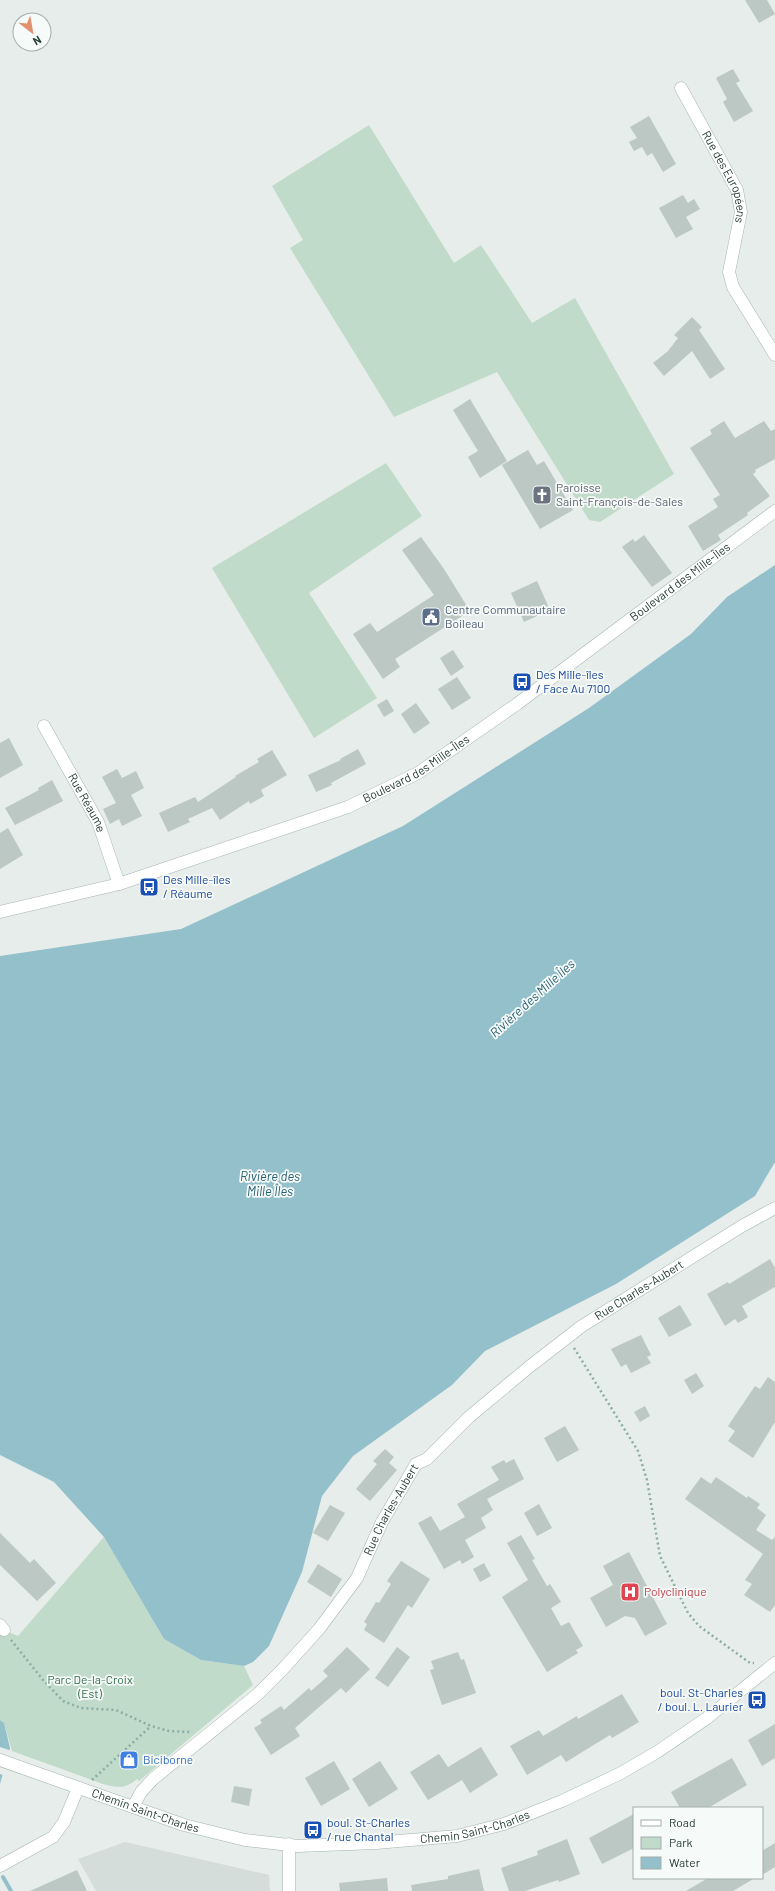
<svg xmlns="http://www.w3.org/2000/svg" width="775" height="1891" viewBox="0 0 775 1891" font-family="Barlow,sans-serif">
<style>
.built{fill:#d4ddd9}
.green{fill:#c1dbca}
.water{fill:#94c0cb}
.pier{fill:#e6edea}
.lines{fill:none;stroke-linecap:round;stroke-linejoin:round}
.stream{stroke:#94c0cb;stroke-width:4}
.building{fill:#bbc8c3}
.minor-casing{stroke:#a9b5b1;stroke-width:13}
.tertiary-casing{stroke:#a9b5b1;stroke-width:13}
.secondary-casing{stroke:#a2b4af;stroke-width:13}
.path{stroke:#8aada4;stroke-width:2.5;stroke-dasharray:2 3;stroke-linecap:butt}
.minor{stroke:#fff;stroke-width:12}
.tertiary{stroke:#fff;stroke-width:12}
.secondary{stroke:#fff;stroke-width:12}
.labels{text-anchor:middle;stroke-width:3.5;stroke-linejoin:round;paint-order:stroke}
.street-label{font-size:12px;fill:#273d38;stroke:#f6faf8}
.worship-label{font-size:12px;fill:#5b616d;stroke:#f6faf8;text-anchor:start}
.service-label{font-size:12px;fill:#4e5e75;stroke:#f6faf8;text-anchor:start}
.transit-label{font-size:12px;fill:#164399;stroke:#f6faf8;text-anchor:start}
.health-label{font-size:12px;fill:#be3a42;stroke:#f6faf8;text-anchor:start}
.park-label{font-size:12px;fill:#35704f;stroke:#f6faf8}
.shop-label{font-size:12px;fill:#366cbe;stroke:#f6faf8;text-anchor:start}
.water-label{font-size:13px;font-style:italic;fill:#276273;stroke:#f6faf8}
</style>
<rect width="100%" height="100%" fill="#e6edea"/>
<path class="built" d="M125 1842 269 1875 270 1891H96L78 1859Z"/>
<g class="green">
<path d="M369 125 454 263 481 245 532 323 575 298 674 474 600 522 589 520 497 372 394 417 290 248 303 240 272 186Z"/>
<path d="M386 463 422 516 309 593 377 698 314 738 212 568Z"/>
<path d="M104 1537 164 1639 201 1660 244 1666 253 1685 139 1781 137 1779C125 1789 118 1788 103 1784L12 1751 4 1723 0 1720V1635L4 1630 18 1636Z"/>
</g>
<g class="water">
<path d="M775 565V1162L755 1196 616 1284 485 1351 452 1385 353 1456 322 1496 302 1572 269 1646 253 1662 244 1666 201 1660 164 1639 104 1537 54 1482 0 1455V956L181 929 403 826 589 708 691 634 727 597Z"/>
<path d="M0 1720 4 1723 10 1748 0 1784Z"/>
</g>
<path class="pier" d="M0 1747 12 1751 5 1776 0 1774Z"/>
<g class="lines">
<path class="stream" d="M3 1877 11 1891"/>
</g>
<g class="building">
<path d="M745 0H767L775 14 759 23Z"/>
<path d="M733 69 740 81 736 83 753 111 734 122 723 102 727 99 716 78Z"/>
<path d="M649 116 676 164 663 172 652 153 647 156 642 147 634 151 629 142 637 138 630 127Z"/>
<path d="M683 195 688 203 694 199 700 209 686 217 693 229 676 238 659 208Z"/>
<path d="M692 317 702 327 699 330 725 369 710 379 692 351 664 376 653 363 668 351 678 338 674 335Z"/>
<path d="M470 399 507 461 480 478 468 457 478 451 453 410Z"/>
<path d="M724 421 735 438 764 421 771 431 775 429V459L755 470 756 472 753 474 770 496 747 513 748 515 718 535 721 540 703 551 688 526 718 507 713 499 720 495 690 448 712 434 710 430Z"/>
<path d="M528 450 537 465 544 461 573 510 540 529 502 465Z"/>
<path d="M644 535 672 573 652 587 622 547 633 539 635 542Z"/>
<path d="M421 537 444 569 470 611 395 659 400 667 383 679 353 634 370 623 377 632 434 595 402 550Z"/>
<path d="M537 581 550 610 524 622 511 593Z"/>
<path d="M453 650 464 667 451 676 440 658Z"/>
<path d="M457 677 471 698 452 710 438 689Z"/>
<path d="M387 699 394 711 384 717 377 705Z"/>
<path d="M416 703 430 723 414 734 401 714Z"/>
<path d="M9 738 23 765 0 778V743Z"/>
<path d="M358 749 366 764 331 783 332 785 316 792 308 775 341 760 340 759Z"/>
<path d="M272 750 287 775 261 790 264 796 250 804 249 801 220 820 212 808 188 819 190 822 168 832 159 813 195 797 198 802 236 777 235 776 259 762 257 759Z"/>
<path d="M117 769 122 778 136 771 144 788 131 795 142 816 122 826 119 819 110 824 103 809 116 803 102 777Z"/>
<path d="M52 780 63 801 15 825 5 808 39 790 38 788Z"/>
<path d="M8 828 23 855 0 869V833Z"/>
<path d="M770 1259 775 1268V1287L742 1306 748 1317 738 1323 735 1319 725 1326 707 1294 728 1282 729 1284Z"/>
<path d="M680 1305 692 1325 669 1337 658 1318Z"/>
<path d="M641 1335 651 1355 647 1357 651 1363 631 1373 626 1364 621 1367 611 1349Z"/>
<path d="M696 1373 704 1386 692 1394 684 1380Z"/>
<path d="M768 1377 775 1382V1422L753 1458 728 1441 735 1431 728 1426 755 1386 760 1389Z"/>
<path d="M645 1406 650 1416 640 1422 634 1412Z"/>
<path d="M565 1426 579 1450 557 1462 544 1438Z"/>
<path d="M385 1449 394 1457 389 1463 397 1470 370 1501 356 1489 377 1464 373 1461Z"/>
<path d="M514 1459 524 1479 487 1499 493 1510 481 1518 486 1528 465 1540 474 1557 462 1564 460 1560 444 1569 418 1523 431 1516 440 1531 465 1517 457 1504 499 1480 491 1467 504 1460 506 1463Z"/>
<path d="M701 1477 711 1484 716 1477 747 1498 748 1496 760 1504 757 1508 766 1515 756 1530 772 1540 775 1537V1605L770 1612 744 1595 752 1584 745 1580 763 1554 685 1499Z"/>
<path d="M539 1504 552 1528 537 1536 524 1513Z"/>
<path d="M330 1505 345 1513 328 1541 313 1533Z"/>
<path d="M0 1533 30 1563 34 1559 56 1583 37 1601 0 1565Z"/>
<path d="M521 1535 535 1559 532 1560 547 1586 550 1584 561 1602 551 1608 561 1626 569 1622 583 1646 576 1650 578 1653 547 1672 502 1597 528 1580 507 1543Z"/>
<path d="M629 1552 667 1624 645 1636 635 1618 625 1616 606 1627 590 1598 613 1585 603 1566Z"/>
<path d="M401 1561 430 1579 412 1608 408 1605 384 1643 364 1630 367 1624 364 1622 376 1602 379 1603 391 1584 387 1581Z"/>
<path d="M484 1563 491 1576 480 1582 473 1569Z"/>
<path d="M318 1564 342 1579 331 1597 307 1582Z"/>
<path d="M347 1647 370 1669 346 1693 341 1688 295 1728 300 1736 271 1755 254 1728 262 1723 260 1720 281 1706 284 1710 309 1688 311 1691 328 1676 323 1671Z"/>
<path d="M397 1647 410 1657 388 1687 375 1678Z"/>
<path d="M458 1652 461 1660 464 1659 476 1693 442 1705 430 1670 434 1669 431 1661Z"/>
<path d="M622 1694 639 1722 612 1738 610 1735 566 1762 561 1755 527 1775 510 1746 539 1730 543 1736 577 1716 578 1719Z"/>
<path d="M775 1724V1758L762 1766 748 1740Z"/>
<path d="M481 1747 498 1775 470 1793 462 1780 428 1800 410 1772 439 1754 448 1767Z"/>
<path d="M732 1758 747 1785 708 1808H680L671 1792Z"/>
<path d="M334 1761 350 1789 321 1806 305 1778Z"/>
<path d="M380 1761 398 1789 369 1807 352 1779Z"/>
<path d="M234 1786 252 1789 249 1806 231 1802Z"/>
<path d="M634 1814V1848L602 1864 589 1838Z"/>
<path d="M567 1839 580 1874 559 1882 558 1880 525 1891H509L501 1868 538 1855 537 1851Z"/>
<path d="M775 1843V1867L762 1875V1851Z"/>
<path d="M479 1869 484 1891H412L411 1885 448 1879V1876Z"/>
<path d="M77 1870 87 1891H30Z"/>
<path d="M387 1878 388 1891H340L339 1883Z"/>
<path d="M708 1878H755L733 1891H686Z"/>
</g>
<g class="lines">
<defs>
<g id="minor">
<path id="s1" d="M681 88 737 190 741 212 729 272 733 287 775 355"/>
<path id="s2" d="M44 726 98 822 119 884"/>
<path d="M0 1625 4 1630"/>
<path id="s3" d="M133 1807 141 1792 153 1779 258 1694 283 1669 319 1629 357 1578 382 1522 416 1464 427 1459 469 1417 529 1367 582 1326 742 1226 775 1208"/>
<path d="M289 1891V1844"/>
</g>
<g id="tertiary">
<path id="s4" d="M0 912 119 884 348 807 418 773 517 704 775 511"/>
<path d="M0 1866 53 1837 64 1822 78 1788"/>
</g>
<g id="secondary">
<path id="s5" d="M0 1760 184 1825 245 1840 298 1846 376 1843 457 1836 504 1824 562 1801 621 1773 657 1752 707 1718 775 1663"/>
</g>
</defs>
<use href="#minor" class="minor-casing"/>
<use href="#tertiary" class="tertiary-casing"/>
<use href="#secondary" class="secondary-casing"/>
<g class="path">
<path d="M574 1348 638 1451 647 1480 660 1556 688 1613 699 1626 750 1663H754"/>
<path d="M11 1640 43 1680 63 1701 81 1708 116 1710 151 1726 169 1731 190 1732"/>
<path d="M92 1780 151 1726"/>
</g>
<use href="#minor" class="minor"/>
<use href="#tertiary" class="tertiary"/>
<use href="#secondary" class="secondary"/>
</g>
<defs>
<symbol id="church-square" viewBox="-11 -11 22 22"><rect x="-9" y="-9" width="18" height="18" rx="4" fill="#6b7280" stroke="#f6faf8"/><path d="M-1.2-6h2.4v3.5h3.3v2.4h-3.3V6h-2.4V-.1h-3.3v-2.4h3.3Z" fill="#fff"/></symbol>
<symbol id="civic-square" viewBox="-11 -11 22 22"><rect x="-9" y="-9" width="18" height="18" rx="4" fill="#5c6f8a" stroke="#f6faf8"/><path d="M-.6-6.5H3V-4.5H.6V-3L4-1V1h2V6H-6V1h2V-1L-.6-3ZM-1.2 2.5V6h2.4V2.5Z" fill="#fff"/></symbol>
<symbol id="bus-square" viewBox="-11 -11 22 22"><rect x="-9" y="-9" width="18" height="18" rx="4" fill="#1a4fb4" stroke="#f6faf8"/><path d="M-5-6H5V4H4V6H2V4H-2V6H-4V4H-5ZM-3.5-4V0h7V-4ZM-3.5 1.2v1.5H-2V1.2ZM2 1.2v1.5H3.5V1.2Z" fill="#fff"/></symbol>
<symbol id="hospital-square" viewBox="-11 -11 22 22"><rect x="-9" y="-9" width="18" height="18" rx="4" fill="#e0444e" stroke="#f6faf8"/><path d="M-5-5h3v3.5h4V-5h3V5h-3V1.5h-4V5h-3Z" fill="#fff"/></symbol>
<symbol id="shop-square" viewBox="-11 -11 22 22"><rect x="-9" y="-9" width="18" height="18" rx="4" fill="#3f7fe0" stroke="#f6faf8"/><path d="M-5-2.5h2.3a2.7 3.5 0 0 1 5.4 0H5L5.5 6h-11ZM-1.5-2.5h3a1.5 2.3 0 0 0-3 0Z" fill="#fff"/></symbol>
</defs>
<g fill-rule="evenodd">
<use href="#church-square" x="531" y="484" width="22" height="22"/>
<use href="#civic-square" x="420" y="606" width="22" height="22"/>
<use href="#bus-square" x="511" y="671" width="22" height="22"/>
<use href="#bus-square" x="138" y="876" width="22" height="22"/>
<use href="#hospital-square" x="619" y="1581" width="22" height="22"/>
<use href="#bus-square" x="746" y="1689" width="22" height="22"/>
<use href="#shop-square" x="118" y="1749" width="22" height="22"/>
<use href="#bus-square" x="302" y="1819" width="22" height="22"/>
</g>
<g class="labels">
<g class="street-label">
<text dy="4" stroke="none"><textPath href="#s1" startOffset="100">Rue des Européens</textPath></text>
<text dy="4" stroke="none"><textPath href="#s4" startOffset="766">Boulevard des Mille-Îles</textPath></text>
<text dy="4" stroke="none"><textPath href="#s4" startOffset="442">Boulevard des Mille-Îles</textPath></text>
<text dy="4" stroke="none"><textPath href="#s2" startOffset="88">Rue Réaume</textPath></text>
<text dy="4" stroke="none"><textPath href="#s3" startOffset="735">Rue Charles-Aubert</textPath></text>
<text dy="4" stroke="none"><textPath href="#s3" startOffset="399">Rue Charles-Aubert</textPath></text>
<text dy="4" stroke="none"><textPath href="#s5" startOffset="154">Chemin Saint-Charles</textPath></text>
<text dy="4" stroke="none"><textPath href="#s5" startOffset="490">Chemin Saint-Charles</textPath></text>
</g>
<g class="worship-label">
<text x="556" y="492">Paroisse<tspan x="556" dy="14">Saint-François-de-Sales</tspan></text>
</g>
<g class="service-label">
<text x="445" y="614">Centre Communautaire<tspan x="445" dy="14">Boileau</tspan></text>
</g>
<g class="transit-label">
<text x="536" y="679">Des Mille-îles<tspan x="536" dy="14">/ Face Au 7100</tspan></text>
<text x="163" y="884">Des Mille-îles<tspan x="163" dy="14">/ Réaume</tspan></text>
<text x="743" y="1697" text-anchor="end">boul. St-Charles<tspan x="743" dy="14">/ boul. L. Laurier</tspan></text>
<text x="327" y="1827">boul. St-Charles<tspan x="327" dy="14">/ rue Chantal</tspan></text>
</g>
<g class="health-label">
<text x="644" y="1596">Polyclinique</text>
</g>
<g class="park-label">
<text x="90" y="1684">Parc De-la-Croix<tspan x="90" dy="14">(Est)</tspan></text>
</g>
<g class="shop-label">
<text x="143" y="1764">Biciborne</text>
</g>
<g class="water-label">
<text transform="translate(532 998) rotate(-42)" y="5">Rivière des Mille Îles</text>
<text x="270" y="1181">Rivière des<tspan x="270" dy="15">Mille Îles</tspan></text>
</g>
</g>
<rect x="633" y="1807" width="130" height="72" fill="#f6faf8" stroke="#a3aeab"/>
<rect x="641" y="1820" width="20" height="6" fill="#ffffff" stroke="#a3aeab"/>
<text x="669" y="1827" font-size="12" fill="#273d38">Road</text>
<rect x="641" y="1837" width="20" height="12" fill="#c1dbca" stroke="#a3aeab"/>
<text x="669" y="1847" font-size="12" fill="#273d38">Park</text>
<rect x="641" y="1857" width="20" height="12" fill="#94c0cb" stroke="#a3aeab"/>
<text x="669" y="1867" font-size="12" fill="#273d38">Water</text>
<g transform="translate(32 32) rotate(149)"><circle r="19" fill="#f6faf8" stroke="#a3aeab"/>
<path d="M0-3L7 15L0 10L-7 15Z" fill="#e3906e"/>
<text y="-6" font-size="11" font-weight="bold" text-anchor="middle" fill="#273d38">N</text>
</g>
</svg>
